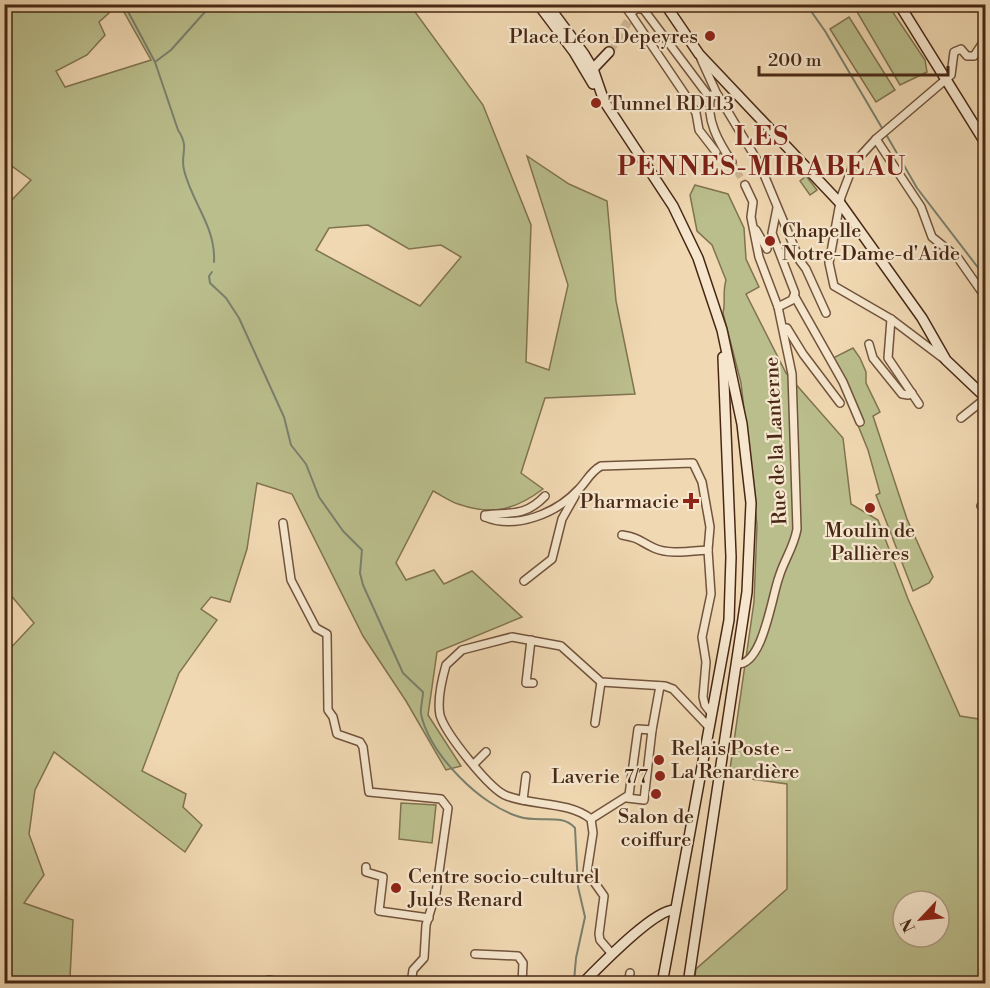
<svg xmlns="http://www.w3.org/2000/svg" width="990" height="988" viewBox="0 0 990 988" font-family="'Libre Bodoni',serif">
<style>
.green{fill:#babe8c;stroke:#817350;stroke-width:1.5;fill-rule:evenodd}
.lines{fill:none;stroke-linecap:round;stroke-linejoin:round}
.stream{stroke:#7a806e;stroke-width:2}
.street-tunnel{stroke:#ceb593;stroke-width:7;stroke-dasharray:7 3.5;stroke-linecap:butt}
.secondary-tunnel{stroke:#ceb593;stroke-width:9;stroke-dasharray:9 4.5;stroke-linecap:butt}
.street-casing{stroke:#72543c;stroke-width:10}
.secondary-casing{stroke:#482815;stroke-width:12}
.street{stroke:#f5e6cd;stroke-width:7}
.secondary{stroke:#f5e6cd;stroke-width:9}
.poi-dot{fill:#8f2418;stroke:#f5e6cd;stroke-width:2}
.labels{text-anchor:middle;stroke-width:4.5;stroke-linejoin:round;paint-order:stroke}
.poi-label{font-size:20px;fill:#482815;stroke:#f5e6cd;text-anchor:start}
.street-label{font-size:20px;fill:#482815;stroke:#f5e6cd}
.district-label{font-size:26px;font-weight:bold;letter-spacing:1.5px;fill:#7a1f14;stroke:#f5e6cd}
</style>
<rect width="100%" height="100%" fill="#f0d8b2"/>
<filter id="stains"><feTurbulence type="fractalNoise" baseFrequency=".00333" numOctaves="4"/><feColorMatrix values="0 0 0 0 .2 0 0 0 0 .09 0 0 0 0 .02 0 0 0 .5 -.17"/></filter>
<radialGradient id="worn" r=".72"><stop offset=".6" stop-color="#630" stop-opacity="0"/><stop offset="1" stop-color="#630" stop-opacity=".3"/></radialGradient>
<g class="green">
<path d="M4 5H110L106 7 109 13 99 22 105 35 87 55 56 71 65 87 151 60 120 5H410L483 105 531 225 526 362 549 370 568 285 527 156 569 184 607 201 616 301 635 394 545 398 521 473 543 489C515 510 492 516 458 504 449 501 441 495 433 491L396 563 406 580 434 570 444 584 472 571 522 617 437 652 428 715 461 766 446 770 406 701 363 636 292 494 257 483 247 549 230 602 211 597 201 609 217 620 179 673 142 771 186 794 183 807 202 825 185 852 54 752 35 790 29 834 44 875 24 903 73 920 70 977 53 983H5V654L34 623 4 587 5 572 10 565 4 559 5 207 31 180 5 161ZM368 225 409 249 441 245 461 257 420 306 316 250 329 228Z"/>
<path d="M853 5H888L925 60 927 72 900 85Z"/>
<path d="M849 17 895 90 876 102 830 29Z"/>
<path d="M806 176 817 190 810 195 800 181Z"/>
<path d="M695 185 728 194 744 228 746 259 759 287 746 294 786 373 843 438 851 504 878 520 908 599 960 716 985 720V983H694L696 969 787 889V784L729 776 754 602 757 525 741 383 723 313C726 302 722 294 726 280L712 245 697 231 690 195ZM903 901H939V937H903Z"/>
<path d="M853 348 860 358 866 372V383L880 412 873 416 907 519 933 577 929 583 913 591 876 495 880 493 868 450 831 359Z"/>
<path d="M401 803 436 805 432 843 399 839Z"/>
</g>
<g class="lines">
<g class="stream">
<path d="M124 4 155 62 178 130C190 148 180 153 184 170 192 203 216 227 214 262"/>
<path d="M806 4 825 31 882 128"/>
<path d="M155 62 171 50 212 4"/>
<path d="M887 136 917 188 986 278"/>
<path d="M212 272 209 276 210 283 226 298 239 318 284 417 291 445 306 464 319 497 343 531 362 550 360 573 363 585 403 673 423 692C423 699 420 708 421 714 430 755 481 806 520 817 539 823 562 813 575 828L578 887 585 917 576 958 574 981"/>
</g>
<path class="street-tunnel" d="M732 162 745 185"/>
<path class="secondary-tunnel" d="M609 52 639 4"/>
<defs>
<g id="street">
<path d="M623 4 630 13 638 8 644 10 710 98"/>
<path d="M630 13 686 96 696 113 699 130 716 152"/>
<path d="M701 59 716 92 760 165 800 261 806 269 826 313"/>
<path d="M711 95C705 119 719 143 732 162"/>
<path d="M876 139 921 207 932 237 958 258 986 298"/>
<path d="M777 208 772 233 795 293 792 300 778 307"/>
<path d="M756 230 767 249"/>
<path d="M795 297 843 382 860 422"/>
<path d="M891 319 888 358 919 404"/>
<path d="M784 328H787L803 354 840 403"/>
<path d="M869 344 873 358 902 394 908 395 912 393"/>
<path d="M944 359 891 319 834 286 829 263 841 197 854 163 876 139 951 75 954 52 961 49 967 56H974L986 38"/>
<path d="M961 418 986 398"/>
<path d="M981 506 986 504"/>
<path d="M485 517C516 530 557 513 579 489 587 481 590 472 601 466L693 463 702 482 710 527 708 550 711 594 702 637 706 662 703 697 705 705 712 714"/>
<path d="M485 517V515C511 512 525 517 545 496"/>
<path d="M283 523 291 580 316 628 327 634 328 710 333 717 337 734 360 742 363 747 369 792 441 799 448 808 436 893 426 925 424 958 413 970 411 984"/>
<path d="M622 535C640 538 639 541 654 548 669 555 691 551 708 550"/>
<path d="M524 581 552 559 562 519 575 496"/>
<path d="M531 640 526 683H533"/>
<path d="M737 664C763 666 772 595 779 577 784 560 794 547 797 529L792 374 778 307 759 257 751 217 753 202 745 185"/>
<path d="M595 723 601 682"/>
<path d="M474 764 486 752"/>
<path d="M627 798 644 800 652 730"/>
<path d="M523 800 526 776"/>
<path d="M591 819 629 795 638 729 652 730 660 686"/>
<path d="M366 867V872L383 877 379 911 429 918"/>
<path d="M475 954 518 956 523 963 522 984"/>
<path d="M612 954 600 940 599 934 604 896 587 872 593 833 591 819C568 801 533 806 507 796 490 790 445 733 440 715 437 700 442 679 446 665L462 650 512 637 561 646 601 682 665 686 673 689 709 727"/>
<path d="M257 984 269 980 289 984"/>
<path d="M628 984 630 973"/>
</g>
<g id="secondary">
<path d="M538 4 574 52 593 84"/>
<path d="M547 4 584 54 593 69 604 101 673 206 698 258 722 330 742 424 751 503 747 592 688 984"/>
<path d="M665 4 699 54 840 203 922 318 946 360 986 398"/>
<path d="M899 4 986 144"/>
<path d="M590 72 609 52"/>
<path d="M582 984C598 968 655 908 675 910"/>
<path d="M662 984 729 620 731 557 723 357"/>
</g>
</defs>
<use href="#street" class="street-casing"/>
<use href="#secondary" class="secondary-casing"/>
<use href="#street" class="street"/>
<use href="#secondary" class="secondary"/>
</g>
<g class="poi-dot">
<circle cx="710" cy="36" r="6"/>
<circle cx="596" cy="103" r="6"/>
<circle cx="770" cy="241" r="6"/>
<path d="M688 492h6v6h6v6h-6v6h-6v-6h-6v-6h6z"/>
<circle cx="870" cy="508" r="6"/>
<circle cx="659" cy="760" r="6"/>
<circle cx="660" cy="776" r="6"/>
<circle cx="656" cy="794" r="6"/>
<circle cx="396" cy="888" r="6"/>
</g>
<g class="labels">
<g class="poi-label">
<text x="698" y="43" text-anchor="end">Place Léon Depeyres</text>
<text x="608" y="110">Tunnel RD113</text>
<text x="782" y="237">Chapelle<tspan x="782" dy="23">Notre-Dame-d'Aide</tspan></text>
<text x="679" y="508" text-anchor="end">Pharmacie</text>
<text x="870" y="537" text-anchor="middle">Moulin de<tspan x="870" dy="23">Pallières</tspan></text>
<text x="671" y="755">Relais Poste -<tspan x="671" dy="23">La Renardière</tspan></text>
<text x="648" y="783" text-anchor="end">Laverie 7/7</text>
<text x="656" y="823" text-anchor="middle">Salon de<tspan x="656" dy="23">coiffure</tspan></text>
<text x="408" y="883">Centre socio-culturel<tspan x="408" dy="23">Jules Renard</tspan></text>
</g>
<g class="street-label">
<text transform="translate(775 441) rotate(-93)" y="7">Rue de la Lanterne</text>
</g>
<g class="district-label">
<text x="762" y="145">LES<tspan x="762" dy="30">PENNES-MIRABEAU</tspan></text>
</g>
</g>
<rect width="990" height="988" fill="none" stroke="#f0d8b2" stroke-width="24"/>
<rect x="6" y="6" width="978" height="976" fill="none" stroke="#482815" stroke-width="3"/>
<rect x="12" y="12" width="966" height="964" fill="none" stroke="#482815" stroke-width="1.5"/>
<g transform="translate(921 919) rotate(244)"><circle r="28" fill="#f5e6cd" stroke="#b09a83" stroke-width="1.5"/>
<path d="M0-4.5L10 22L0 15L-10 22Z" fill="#8f2418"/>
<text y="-9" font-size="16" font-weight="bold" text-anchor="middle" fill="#482815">N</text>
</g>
<path d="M759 66v9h189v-9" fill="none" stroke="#482815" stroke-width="3"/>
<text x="768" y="66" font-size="18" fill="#482815" stroke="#f5e6cd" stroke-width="4.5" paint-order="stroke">200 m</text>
<rect width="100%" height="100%" filter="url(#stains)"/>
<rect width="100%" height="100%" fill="url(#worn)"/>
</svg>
